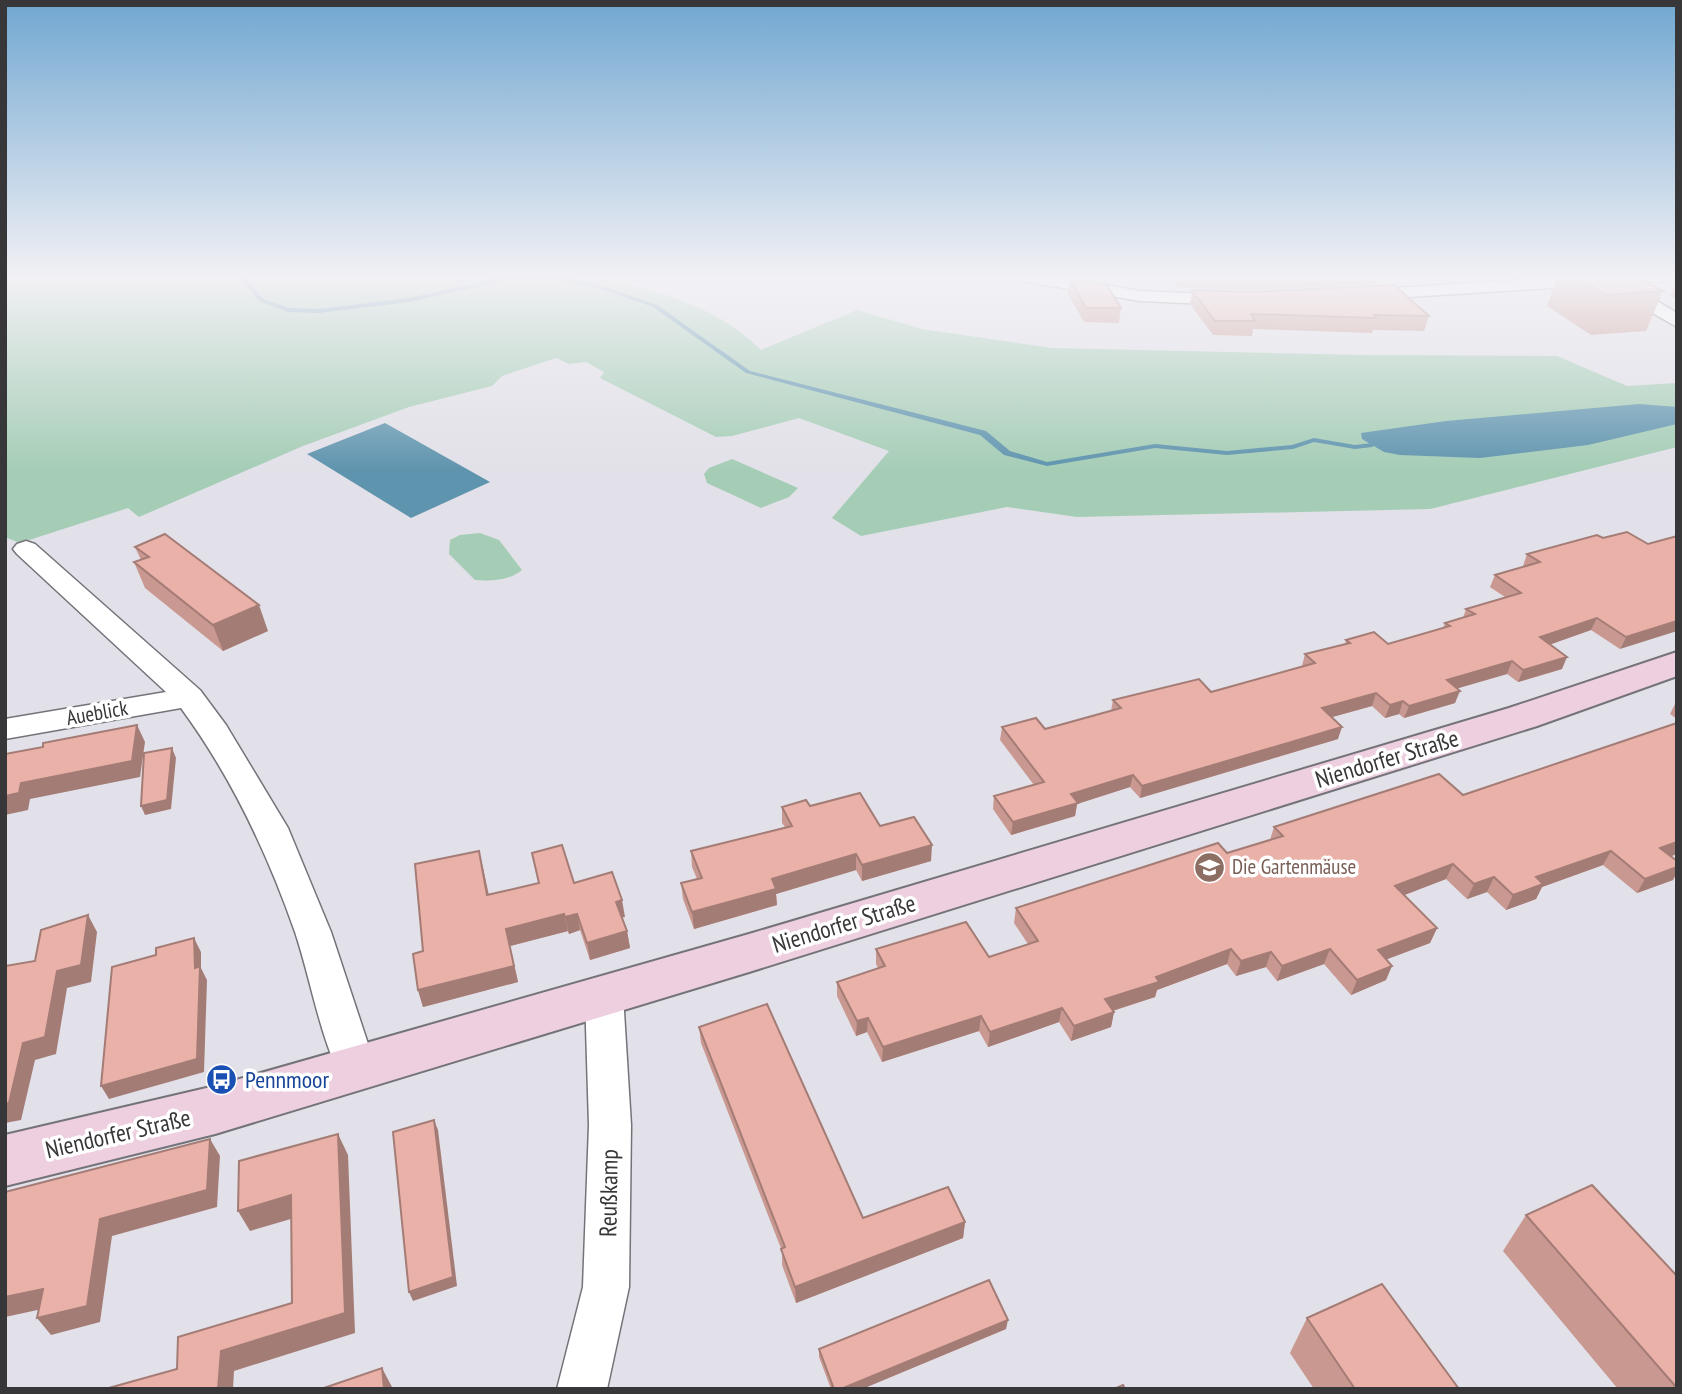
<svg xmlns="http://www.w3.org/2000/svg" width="1682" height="1394" viewBox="0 0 1682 1394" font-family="'PT Sans Narrow',sans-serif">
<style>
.green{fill:#a5cdb6}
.water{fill:#5f94ae}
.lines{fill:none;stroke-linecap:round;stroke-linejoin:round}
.stream{fill:#5f94ae;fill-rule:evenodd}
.minor-casing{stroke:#74737a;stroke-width:3}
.secondary-casing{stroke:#74737a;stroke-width:4}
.minor{fill:#fff;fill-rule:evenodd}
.secondary{fill:#edcfe0;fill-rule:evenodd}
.wall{fill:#c99890}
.shaded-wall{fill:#a47c76}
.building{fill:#eab1a8;stroke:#a47c76;stroke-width:2}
.labels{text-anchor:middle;stroke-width:7;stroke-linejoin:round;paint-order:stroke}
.street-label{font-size:21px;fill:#37373a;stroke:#fff}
.education-label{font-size:21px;fill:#785e54;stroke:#fff;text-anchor:start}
.near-street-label{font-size:24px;fill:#37373a;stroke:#fff}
.near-transit-label{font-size:24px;fill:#164399;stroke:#fff;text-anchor:start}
</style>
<rect width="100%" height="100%" fill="#e2e0e8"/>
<g class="green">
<path d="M5 275H665L629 285C677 296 725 314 761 350L857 310 922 329 1052 348 1362 355 1557 356 1627 386 1677 383V447L1430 509 1077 517 1007 507 861 536 832 518 889 451 799 418 732 436 716 437 600 378 604 372 586 362 569 364 556 358 502 376 492 386 409 407 303 446 139 517 128 508 20 543 5 537Z"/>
<path d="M732 459 798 488 789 497 761 508 707 483 704 474 709 468Z"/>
<path d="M480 533 499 540 522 570C508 581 492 581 475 580L449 554 450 540 460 535Z"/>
</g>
<g class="water">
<path d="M1639 404 1677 407V424L1588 445 1480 458 1400 455 1384 452 1362 439 1361 433 1446 421Z"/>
<path d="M385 423 490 482 411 518 307 454Z"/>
</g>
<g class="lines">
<path class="stream" d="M243 275H249V282L263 299 289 308 319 309 409 298 508 276 554 275 605 287 657 305 750 371 986 431 1010 451 1047 462 1155 444 1227 451 1292 445 1314 438 1355 445 1372 443 1376 445 1372 447 1355 449 1314 442 1293 449 1227 455 1155 448 1047 466 1004 455 980 435 746 373 653 307 601 289 554 279 508 280 409 302 319 313 288 312 259 301 243 282Z"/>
<defs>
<g id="minor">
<path d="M1007 275H1045L1140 291 1231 295 1240 300 1231 305 1140 301 1016 280Z"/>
<path d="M1599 275H1677V280L1627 283 1677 313V327L1614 291 1611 287 1613 284 1361 300 1352 295 1361 290Z"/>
<path d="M26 541 35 544 200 690 226 725 288 828 331 932 376 1068 370 1080 356 1085 342 1080C319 1034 311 980 295 932 267 852 231 776 181 708L5 739V719L166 692 17 554 13 549 17 544Z"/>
<path d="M604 979 618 984 623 995 631 1125 629 1287 607 1389H557L583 1287 589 1125 585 995 590 984Z"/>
</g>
<path id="secondary" d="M1677 652V676L1537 726 749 972 215 1134 5 1186V1135L215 1086 749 934 1509 708Z"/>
</defs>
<use href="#minor" class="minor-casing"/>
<use href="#secondary" class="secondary-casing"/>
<use href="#minor" class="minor"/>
<use href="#secondary" class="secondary"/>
</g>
<g class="wall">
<path d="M1058 275H1094L1093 280Z"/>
<path d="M1168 275H1376L1374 284 1248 290 1177 287Z"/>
<path d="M1529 275H1546L1545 276 1531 277Z"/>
<path d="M1558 275H1634L1663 291 1646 331 1591 335 1547 306Z"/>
<path d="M1070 279 1121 308 1119 323 1084 322 1068 294Z"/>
<path d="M1676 282H1677V299L1670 296Z"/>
<path d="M1192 290 1429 316 1424 331 1373 330 1372 333 1253 329 1252 336 1213 335 1190 304Z"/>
<path d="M1677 536 1620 649 1591 630 1550 644 1562 669 1518 682 1507 674 1457 688 1455 703 1404 718 1399 714 1385 718 1372 706 1332 717 1338 739 1140 798 1130 787 1077 804 1075 816 1011 835 993 809 994 796 1034 785 1000 740 1002 727 1045 729 1111 711 1113 700 1211 692 1302 666 1305 654 1345 644 1346 640 1388 644 1443 628 1445 623 1463 618 1466 609 1505 597 1490 587 1495 575 1524 567 1523 566 1527 554 1603 538 1648 544Z"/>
<path d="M135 547 268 631 223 651 145 588 134 562 141 560Z"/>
<path d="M1677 700V719L1670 714Z"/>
<path d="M1677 723V854L1671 856 1673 880 1637 893 1603 865 1542 887 1536 899 1506 910 1487 892 1467 899 1446 879 1404 895 1437 928 1430 943 1386 959V980L1351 995 1324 964 1277 981 1266 967 1236 976 1227 964 1157 990 1155 997 1113 1011 1114 1012 1111 1027 1071 1041 1059 1022 988 1047 979 1031 882 1062 867 1032 856 1036 837 996V982L878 968 876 964V949L989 957 1028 944 1014 923 1016 908 1227 853 1270 840 1274 827 1463 795Z"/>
<path d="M810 806 880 826 931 861 862 881 856 870 776 894 777 905 694 929 683 899 681 883 697 879 692 867 691 851 785 827 782 823V807Z"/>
<path d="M483 868 489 895 574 883 625 917H622L627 931 630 948 590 960 580 930 569 934 568 931 510 946 518 982 423 1007 418 990Z"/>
<path d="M699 1027 863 1218 965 1222 963 1238 796 1303 782 1265V1251L701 1043Z"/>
<path d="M1526 1215 1677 1276V1389H1618L1503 1251Z"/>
<path d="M1307 1318 1459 1389H1314L1290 1353Z"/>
<path d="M1006 1329 862 1389H831L819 1357V1349Z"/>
</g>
<g class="shaded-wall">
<path d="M259 605 268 631 223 651 213 625Z"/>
<path d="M1597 618 1591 630 1535 650 1540 637Z"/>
<path d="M1677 621V631L1620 649 1626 637Z"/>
<path d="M1567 657 1562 669 1518 682 1523 670Z"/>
<path d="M1512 661 1507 674 1442 693 1447 680Z"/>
<path d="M1460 691 1455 703 1404 718 1409 706Z"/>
<path d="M1376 693 1372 706 1318 721 1322 708Z"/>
<path d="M1403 701 1399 714 1385 718 1390 705Z"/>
<path d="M137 725 145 742 140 777 30 799 28 810 5 815V796L21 783Z"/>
<path d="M1342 727 1338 739 1140 798 1142 786Z"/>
<path d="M172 748 176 758 171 809 145 815 141 806Z"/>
<path d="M1133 775 1130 787 1077 804 1075 816 1011 835 1013 822 1071 794Z"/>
<path d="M1677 842V854L1652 863 1660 848Z"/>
<path d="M932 845 931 861 862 881V865Z"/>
<path d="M479 851 483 868 492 912 487 895Z"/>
<path d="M1611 851 1603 865 1542 887 1536 899 1506 910 1513 895 1536 877Z"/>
<path d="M856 854V870L776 894 777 905 694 929 692 912 772 879Z"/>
<path d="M1453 864 1446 879 1389 901 1395 886Z"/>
<path d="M1677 867V873L1673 880 1637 893 1645 879Z"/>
<path d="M1494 877 1487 892 1467 899 1474 884Z"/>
<path d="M622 900 625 917 619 918 616 902Z"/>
<path d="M564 914 568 931 510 946 518 982 423 1007 418 990 506 929Z"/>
<path d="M577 914 580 930 569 934 565 917Z"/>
<path d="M88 915 97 932 91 982 67 988 56 1054 35 1060 21 1120 5 1123V1104L23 1043 57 971Z"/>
<path d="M1437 928 1430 943 1372 965 1378 950Z"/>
<path d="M627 931 630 948 590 960 587 943Z"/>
<path d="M194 938 201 952V968L207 980 204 1072 109 1099 101 1086 195 968Z"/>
<path d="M1231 949 1227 964 1157 990 1155 997 1102 1014 1105 999 1156 977Z"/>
<path d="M1330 949 1324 964 1277 981 1282 966Z"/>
<path d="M1271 952 1266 967 1236 976 1241 961Z"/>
<path d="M1392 966 1386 980 1351 995 1357 980Z"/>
<path d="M1062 1008 1059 1022 988 1047 990 1032Z"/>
<path d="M1114 1012 1111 1027 1071 1041 1074 1026Z"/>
<path d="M981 1016 979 1031 882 1062 883 1047Z"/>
<path d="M868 1018 867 1032 856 1036 857 1021Z"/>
<path d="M434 1120 438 1130 457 1286 413 1301 409 1292Z"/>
<path d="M338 1134 348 1155 355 1333 234 1371 233 1389H218L221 1351 345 1313Z"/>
<path d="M210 1139 220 1156 217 1207 112 1236 100 1322 51 1335 37 1318 100 1219Z"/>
<path d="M291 1195 301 1216 250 1231 238 1211Z"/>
<path d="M965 1222 963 1238 796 1303 795 1287Z"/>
<path d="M43 1289 56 1306 5 1317V1297Z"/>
<path d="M1008 1320 1006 1329 862 1389H841Z"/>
<path d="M382 1368 392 1387V1389H384Z"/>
</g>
<g class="building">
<path d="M1573 275H1634L1663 291 1606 295Z"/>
<path d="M1070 279 1106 284 1121 308H1086Z"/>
<path d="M1394 285 1429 316 1374 315 1376 318 1251 314 1255 321H1215L1192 290 1251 292Z"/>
<path d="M1627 532 1648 544 1677 536V621L1626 637 1597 618 1540 637 1567 657 1523 670 1512 661 1447 680 1460 691 1409 706 1403 701 1390 705 1376 693 1322 708 1342 727 1142 786 1133 775 1071 794 1078 803 1013 822 994 796 1044 782 1002 727 1036 718 1045 729 1121 708 1113 700 1199 679 1211 692 1315 663 1305 654 1350 643 1346 640 1374 632 1388 644 1450 626 1445 623 1475 614 1466 609 1521 593 1495 575 1540 562 1527 554 1597 535 1603 538Z"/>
<path d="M165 534 259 605 213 625 134 562 149 557 135 547Z"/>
<path d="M1677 723V842L1660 848 1677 861V867L1645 879 1611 851 1536 877 1543 884 1513 895 1494 877 1474 884 1453 864 1395 886 1437 928 1378 950 1392 966 1357 980 1330 949 1282 966 1271 952 1241 961 1231 949 1156 977 1159 982 1105 999 1114 1012 1074 1026 1062 1008 990 1032 981 1016 883 1047 868 1018 857 1021 837 982 885 966 876 949 966 922 989 957 1038 941 1016 908 1218 843 1227 853 1283 836 1274 827 1439 774 1463 795Z"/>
<path d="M137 725 132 761 21 783 19 793 5 796V754L43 747V743Z"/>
<path d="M172 748 167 800 141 806 144 753Z"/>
<path d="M860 793 880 826 914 817 932 845 862 865 856 854 772 879 776 889 692 912 681 883 702 878 691 851 792 826 782 807 806 800 810 806Z"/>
<path d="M562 845 574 883 612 872 622 900 616 902 627 931 587 943 577 914 565 917 564 914 506 929 514 966 418 990 413 954 423 951 415 864 479 851 487 895 539 883 532 853Z"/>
<path d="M88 915 81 965 57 971 45 1037 23 1043 9 1103 5 1104V966L35 961 41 930Z"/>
<path d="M194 938 195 968 200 966 197 1059 101 1086 112 967 156 955V948Z"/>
<path d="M767 1004 863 1218 948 1187 965 1222 795 1287 781 1249 785 1247 699 1027Z"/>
<path d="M434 1120 453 1277 409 1292 393 1132Z"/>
<path d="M338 1134 345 1313 221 1351 218 1389H105L177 1369 178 1337 292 1303 291 1195 238 1211 239 1161Z"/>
<path d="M210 1139 207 1190 100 1219 87 1306 37 1318 43 1289 5 1297V1192Z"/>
<path d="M1592 1185 1677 1276V1388L1526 1215Z"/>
<path d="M989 1280 1008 1320 841 1389H834L819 1349Z"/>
<path d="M1382 1284 1459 1389H1355L1307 1318Z"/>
<path d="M382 1368 384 1389H321Z"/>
<path d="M1123 1385 1125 1389H1114Z"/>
</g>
<linearGradient id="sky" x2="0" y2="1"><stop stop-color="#71a7d1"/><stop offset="0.59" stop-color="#f2f1f5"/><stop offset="1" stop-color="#f2f1f5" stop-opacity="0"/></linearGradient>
<rect width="1682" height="470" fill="url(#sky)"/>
<defs>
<symbol id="school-disc" viewBox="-11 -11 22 22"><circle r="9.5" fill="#8d6e63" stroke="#fff"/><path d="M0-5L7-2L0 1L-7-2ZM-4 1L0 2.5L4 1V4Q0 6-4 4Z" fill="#fff"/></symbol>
<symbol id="bus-disc" viewBox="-11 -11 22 22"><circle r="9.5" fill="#1a4fb4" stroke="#fff"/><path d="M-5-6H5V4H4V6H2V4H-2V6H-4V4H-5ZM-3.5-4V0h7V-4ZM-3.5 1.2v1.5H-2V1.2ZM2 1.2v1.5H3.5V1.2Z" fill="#fff"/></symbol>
</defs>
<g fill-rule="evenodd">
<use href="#school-disc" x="1192" y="850" width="35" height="35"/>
<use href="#bus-disc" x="204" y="1062" width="35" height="35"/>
</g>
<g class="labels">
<g class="street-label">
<text transform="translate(97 713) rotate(-10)" y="7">Aueblick</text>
</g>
<g class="education-label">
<text x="1232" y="874">Die Gartenmäuse</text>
</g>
<g class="near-street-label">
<text transform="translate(1387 759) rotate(-17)" y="8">Niendorfer Straße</text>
<text transform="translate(844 924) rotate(-17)" y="8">Niendorfer Straße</text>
<text transform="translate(118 1134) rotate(-13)" y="8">Niendorfer Straße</text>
<text transform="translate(609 1193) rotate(-89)" y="8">Reußkamp</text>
</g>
<g class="near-transit-label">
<text x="245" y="1088">Pennmoor</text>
</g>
</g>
<rect width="1682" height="1394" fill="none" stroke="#37373a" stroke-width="14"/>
</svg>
